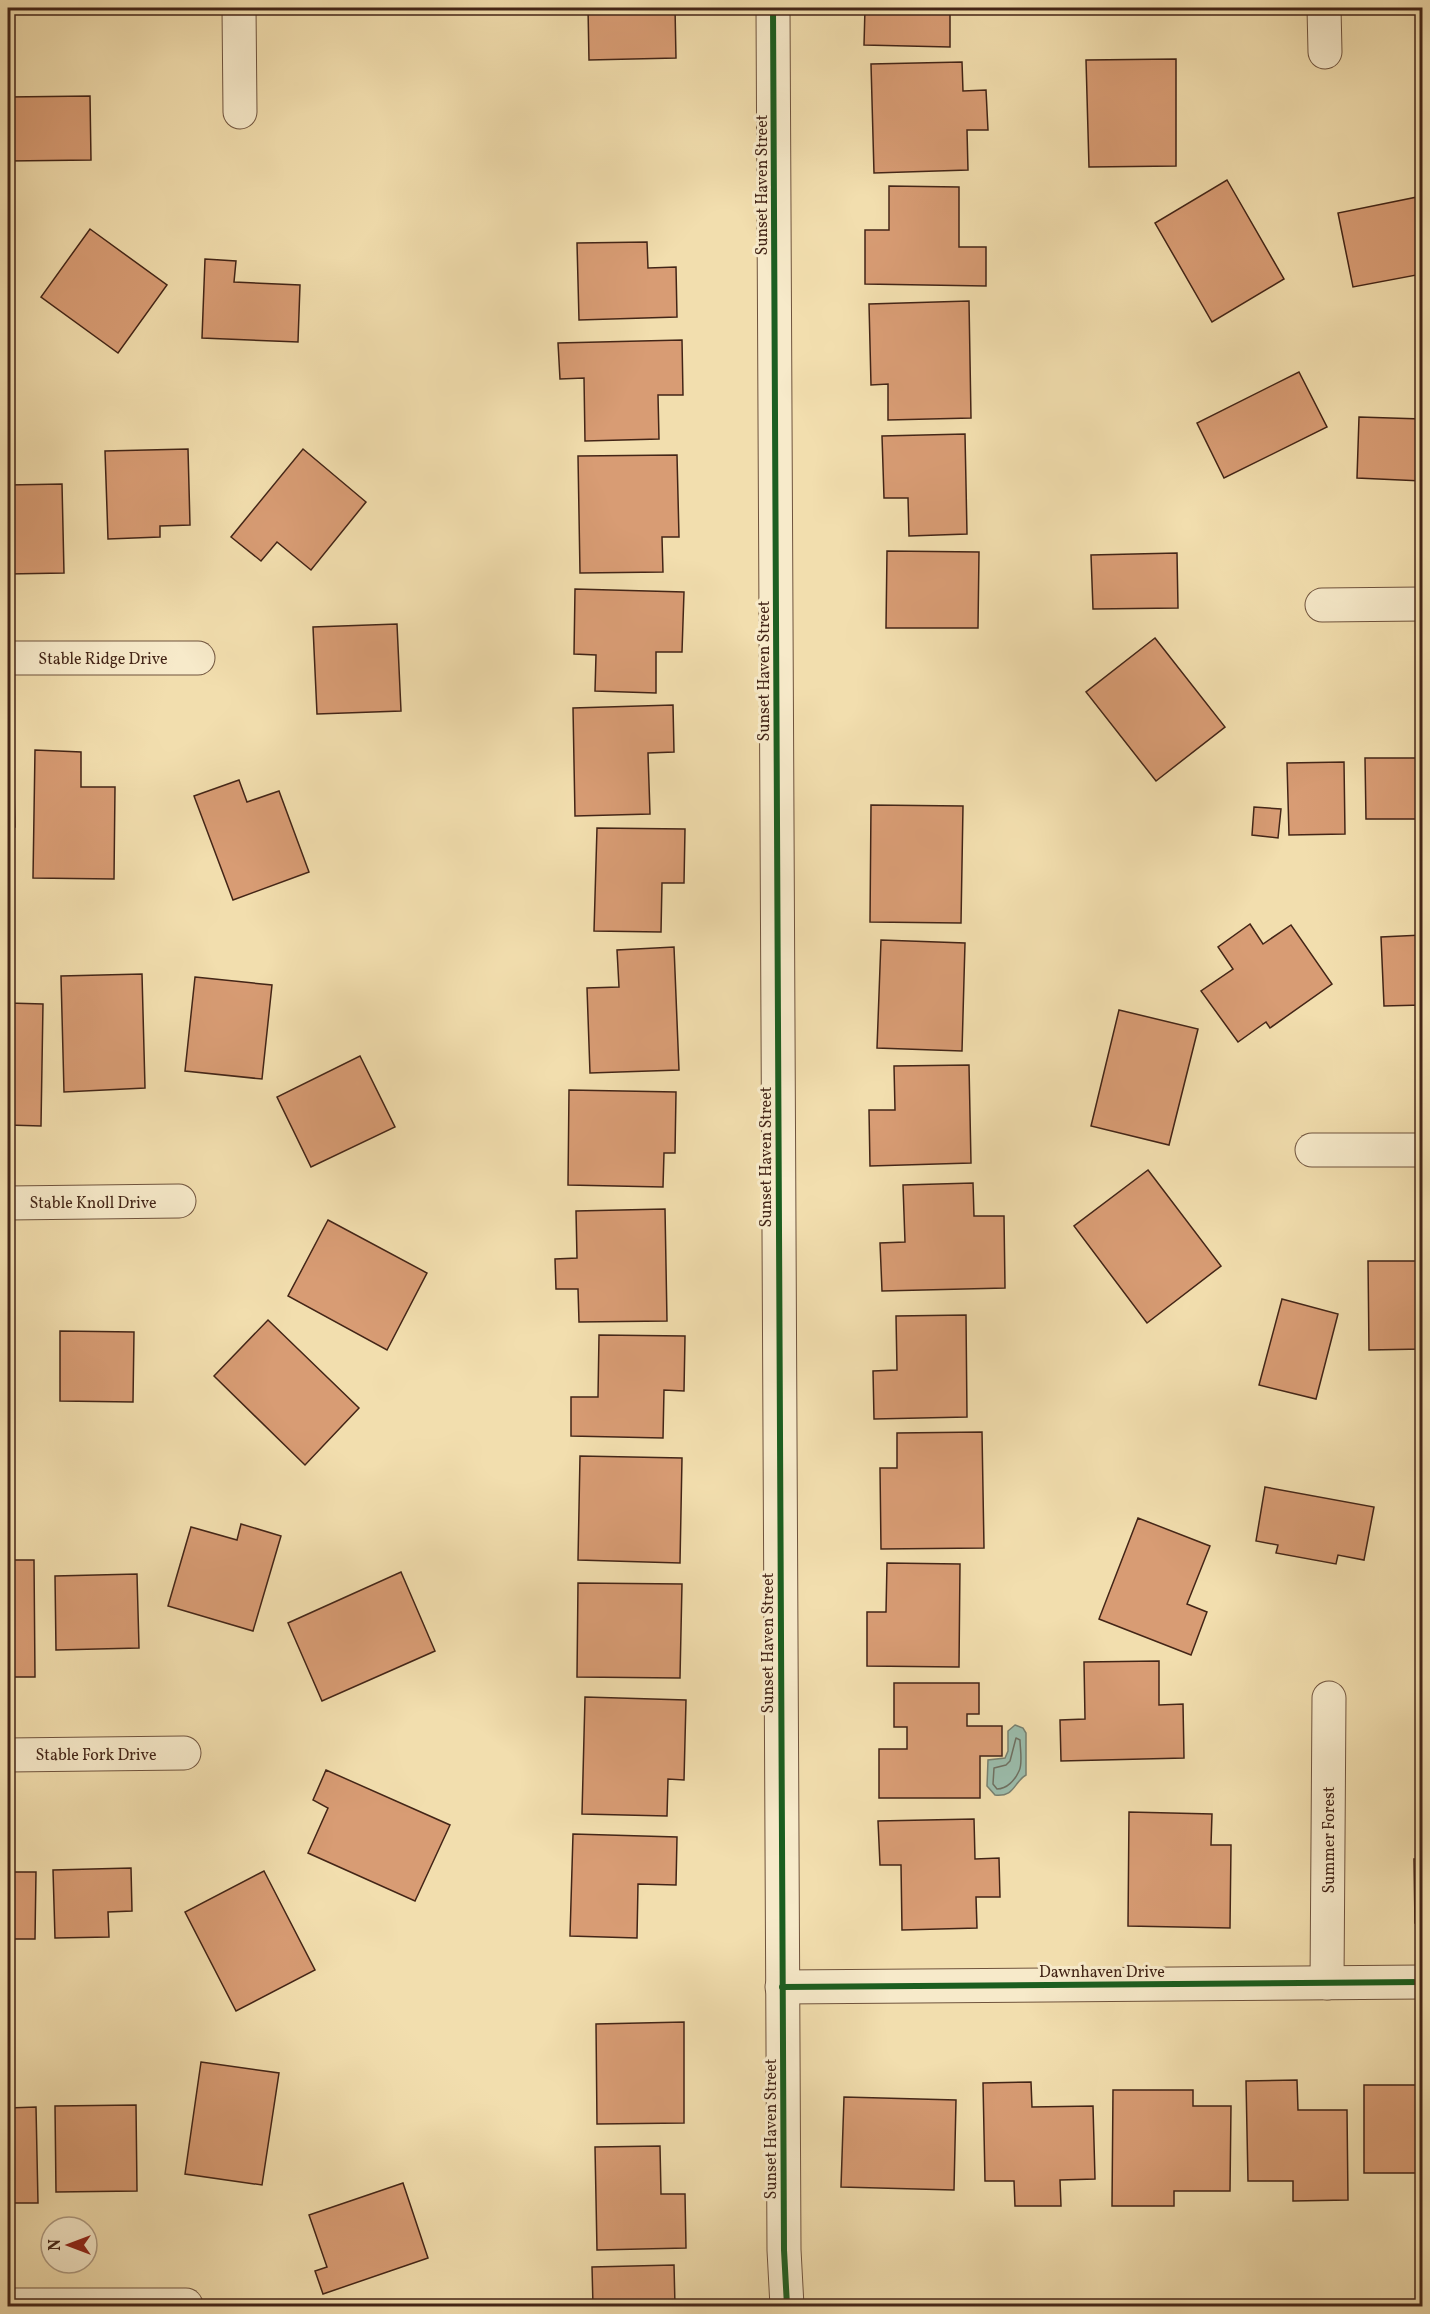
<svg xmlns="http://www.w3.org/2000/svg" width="1430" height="2314" viewBox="0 0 1430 2314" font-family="Vollkorn,serif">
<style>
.water{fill:#9bbcab;stroke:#788070;stroke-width:1.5}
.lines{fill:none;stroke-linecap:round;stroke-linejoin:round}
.shore{stroke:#6f7061;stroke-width:1.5}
.building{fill:#d89c74;stroke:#432517;stroke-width:1.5}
.minor-casing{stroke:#6f533d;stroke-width:35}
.minor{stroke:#f7eaca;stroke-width:33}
.cycleway-casing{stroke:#f7eaca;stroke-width:10}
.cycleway{stroke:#1b5e20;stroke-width:6}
.labels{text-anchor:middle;stroke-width:6;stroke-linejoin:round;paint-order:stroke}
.street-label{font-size:16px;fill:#432517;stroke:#f7eaca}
</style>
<rect width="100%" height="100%" fill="#f2deae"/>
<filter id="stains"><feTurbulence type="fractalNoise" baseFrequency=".00333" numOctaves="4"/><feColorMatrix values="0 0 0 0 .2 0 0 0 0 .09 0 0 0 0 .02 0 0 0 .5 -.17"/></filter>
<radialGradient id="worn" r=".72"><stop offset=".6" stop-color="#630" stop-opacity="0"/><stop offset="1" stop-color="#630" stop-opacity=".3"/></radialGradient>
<path class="water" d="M1015 1725 1023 1728 1026 1733V1775C1013 1783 1015 1797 995 1795L987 1786 988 1760 1005 1758 1008 1751V1731Z"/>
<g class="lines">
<path class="shore" d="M1016 1738 1020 1740C1020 1748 1023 1764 1019 1771 1015 1780 1007 1789 997 1789L993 1784 994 1768 1006 1765 1010 1761Z"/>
</g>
<g class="building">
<path d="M588 8H675L676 58 589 60Z"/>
<path d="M865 8H950V47L864 45Z"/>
<path d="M1176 59V166L1089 167 1086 60Z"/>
<path d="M962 62 963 91 986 90 988 130H967L968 170 874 173 871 64Z"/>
<path d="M90 96 91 160 8 161V97Z"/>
<path d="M1227 180 1284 279 1212 322 1155 223Z"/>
<path d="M889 186 959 187V247H986V286L865 284V230H889Z"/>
<path d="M1422 196V274L1353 287 1338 213Z"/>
<path d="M90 229 167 285 118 353 41 297Z"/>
<path d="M647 242 648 268 676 267 677 317 579 320 577 243Z"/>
<path d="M205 259 236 261 234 282 300 285 298 342 202 338Z"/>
<path d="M969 301 971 418 888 420V384L871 385 869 304Z"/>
<path d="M682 340 683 395H658L659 439 585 441 584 378 560 379 558 343Z"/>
<path d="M1299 372 1327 427 1224 478 1197 423Z"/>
<path d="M1359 417 1422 419V481L1357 478Z"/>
<path d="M965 434 967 534 909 536 908 498H884L882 436Z"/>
<path d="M188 449 190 525 160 526V537L108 539 105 451Z"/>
<path d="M303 449 366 502 311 570 277 542 261 561 231 537Z"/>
<path d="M677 455 679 537H662L663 572 580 573 578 456Z"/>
<path d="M62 484 64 573 8 574V485Z"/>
<path d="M887 551 979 552 978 628H886Z"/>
<path d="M1177 553 1178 608 1093 609 1091 555Z"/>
<path d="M575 589 684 592 682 652H656V693L595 691 596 655 574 654Z"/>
<path d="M397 624 401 711 317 714 313 627Z"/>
<path d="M1155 638 1225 727 1156 781 1086 692Z"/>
<path d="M673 705 674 752 648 753 650 814 575 816 573 708Z"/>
<path d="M8 749H13L15 827H8Z"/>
<path d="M35 750 81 752V787H115L114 879 33 878Z"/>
<path d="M1365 758H1422V819H1366Z"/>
<path d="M1344 762 1345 834 1289 835 1287 763Z"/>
<path d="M239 780 247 802 279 791 309 872 233 900 194 796Z"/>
<path d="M871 805 963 806 961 923 870 922Z"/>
<path d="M1254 807 1281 809 1278 838 1252 835Z"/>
<path d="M597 828 685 829 684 883H662L661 932 594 931Z"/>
<path d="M1250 924 1263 944 1291 925 1332 984 1270 1028 1266 1022 1238 1042 1201 991 1233 969 1218 947Z"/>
<path d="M1422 935V1005L1384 1006 1381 937Z"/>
<path d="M881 940 965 943 962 1051 877 1048Z"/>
<path d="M674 947 679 1070 590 1073 587 988 619 987 617 950Z"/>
<path d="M142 974 145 1088 64 1092 61 976Z"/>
<path d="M195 977 272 985 262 1079 185 1071Z"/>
<path d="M8 1003 43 1004 41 1126 8 1125Z"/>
<path d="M1119 1010 1198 1029 1169 1145 1091 1126Z"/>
<path d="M360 1056 395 1127 311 1167 277 1097Z"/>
<path d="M969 1065 971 1163 870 1166 869 1110H895L894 1066Z"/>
<path d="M569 1090 676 1092 675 1153H664L663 1187 568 1185Z"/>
<path d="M1148 1170 1221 1266 1147 1323 1074 1226Z"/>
<path d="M973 1183 974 1216H1004L1005 1288 882 1291 880 1243 905 1242 903 1185Z"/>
<path d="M665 1209 667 1321 579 1322 578 1289H556L555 1259 577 1258 576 1211Z"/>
<path d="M328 1220 427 1273 387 1350 288 1296Z"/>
<path d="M1368 1261H1422V1349L1369 1350Z"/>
<path d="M1282 1299 1338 1314 1316 1399 1259 1385Z"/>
<path d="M966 1315 967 1417 874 1419 873 1371 897 1370 896 1316Z"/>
<path d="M268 1320 359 1408 305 1465 214 1376Z"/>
<path d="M60 1331 134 1332 133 1402 60 1401Z"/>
<path d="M599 1335 685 1336 684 1391 664 1390 663 1438 571 1436V1397H598Z"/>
<path d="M982 1432 984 1548 881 1549 880 1468H897V1433Z"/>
<path d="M580 1456 682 1458 680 1563 578 1560Z"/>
<path d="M1265 1487 1374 1507 1364 1560 1338 1555 1336 1564 1276 1553 1278 1545 1256 1541Z"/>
<path d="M1138 1518 1210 1546 1187 1604 1207 1612 1191 1655 1099 1619Z"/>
<path d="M241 1524 281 1536 253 1631 168 1606 191 1527 237 1540Z"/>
<path d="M8 1560H34L35 1677H8Z"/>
<path d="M887 1563 960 1564 959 1667 867 1666V1612H886Z"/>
<path d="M401 1572 435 1651 322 1701 288 1623Z"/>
<path d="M137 1574 139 1648 56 1650 55 1576Z"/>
<path d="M578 1583 682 1584 680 1678 577 1677Z"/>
<path d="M1159 1661V1705L1183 1704 1184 1758 1061 1761 1060 1720 1085 1719 1084 1662Z"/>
<path d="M894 1683H979V1714H967V1726H1002V1756H980V1798H879V1749H907V1727H894Z"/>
<path d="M585 1697 686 1700 684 1780 668 1779 667 1816 582 1814Z"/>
<path d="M326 1770 450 1825 415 1901 308 1853 328 1808 313 1800Z"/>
<path d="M1129 1812 1212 1814 1211 1845H1231L1230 1928 1128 1926Z"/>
<path d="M974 1819 975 1859 999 1858 1000 1897H976L977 1928 902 1930 901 1865H880L878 1821Z"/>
<path d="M573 1834 677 1837 676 1885 638 1884 637 1938 570 1936Z"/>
<path d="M1414 1859H1422V1923H1415Z"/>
<path d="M131 1868 132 1911 108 1912 109 1937 55 1938 53 1870Z"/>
<path d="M264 1871 315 1970 236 2011 185 1912Z"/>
<path d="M8 1872H36L35 1939H8Z"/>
<path d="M684 2022V2123L597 2124 596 2024Z"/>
<path d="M201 2062 279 2073 262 2185 185 2174Z"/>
<path d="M1297 2080 1298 2110H1347L1348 2200 1293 2201V2181H1248L1246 2081Z"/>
<path d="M1031 2082 1032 2107 1093 2106 1095 2179 1060 2180 1061 2206H1015L1014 2181H985L983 2083Z"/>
<rect x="1364" y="2085" width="58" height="88"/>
<path d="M1113 2090H1193V2106H1231L1230 2191H1174V2206H1112Z"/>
<path d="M844 2097 956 2100 954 2190 841 2187Z"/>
<path d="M136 2105 137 2191 56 2192 55 2106Z"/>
<path d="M36 2107 38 2203H8V2108Z"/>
<path d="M660 2146 661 2194H685L686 2248 597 2250 595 2147Z"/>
<path d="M403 2183 428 2258 323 2294 315 2271 327 2267 309 2215Z"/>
<path d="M674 2265 675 2306H593L592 2267Z"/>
</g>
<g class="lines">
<defs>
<g id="minor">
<path d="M239 8 240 112"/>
<path d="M773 8 784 2250 787 2306"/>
<path d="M1324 8 1325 52"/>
<path d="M1322 605 1422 604"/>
<path d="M8 658H198"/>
<path d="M1312 1150H1422"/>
<path d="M8 1203 179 1201"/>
<path d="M8 1755 184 1753"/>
<path d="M1327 1983 1329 1698"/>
<path d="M782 1987 1422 1982"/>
<path d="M8 2305H186"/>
</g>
</defs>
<use href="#minor" class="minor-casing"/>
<use href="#minor" class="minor"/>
<defs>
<g id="cycleway">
<path d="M773 8 784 2250 787 2306"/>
<path d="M782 1987 1422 1982"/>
</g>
</defs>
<use href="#cycleway" class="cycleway-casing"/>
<use href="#cycleway" class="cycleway"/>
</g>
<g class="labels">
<g class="street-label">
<text transform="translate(761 185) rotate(-90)" y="6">Sunset Haven Street</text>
<text x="103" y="664">Stable Ridge Drive</text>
<text transform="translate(763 671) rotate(-90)" y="6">Sunset Haven Street</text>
<text transform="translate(765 1157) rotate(-90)" y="6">Sunset Haven Street</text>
<text x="93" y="1208">Stable Knoll Drive</text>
<text transform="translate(767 1643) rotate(-90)" y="6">Sunset Haven Street</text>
<text x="96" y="1760">Stable Fork Drive</text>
<text transform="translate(1328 1840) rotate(-90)" y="6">Summer Forest</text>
<text x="1102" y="1977">Dawnhaven Drive</text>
<text transform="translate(770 2129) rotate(-90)" y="6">Sunset Haven Street</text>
</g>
</g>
<rect width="1430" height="2314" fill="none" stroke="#f2deae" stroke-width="30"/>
<rect x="9" y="9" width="1412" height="2296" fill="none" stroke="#432517" stroke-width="3"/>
<rect x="15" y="15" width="1400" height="2284" fill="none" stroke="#432517" stroke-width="1.5"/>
<g transform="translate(69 2245) rotate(270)"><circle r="28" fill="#f7eaca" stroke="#af9b82" stroke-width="1.5"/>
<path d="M0-4.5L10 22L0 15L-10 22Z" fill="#8f2418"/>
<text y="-9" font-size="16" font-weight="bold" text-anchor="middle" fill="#432517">N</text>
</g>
<rect width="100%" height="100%" filter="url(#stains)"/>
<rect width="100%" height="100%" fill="url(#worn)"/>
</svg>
